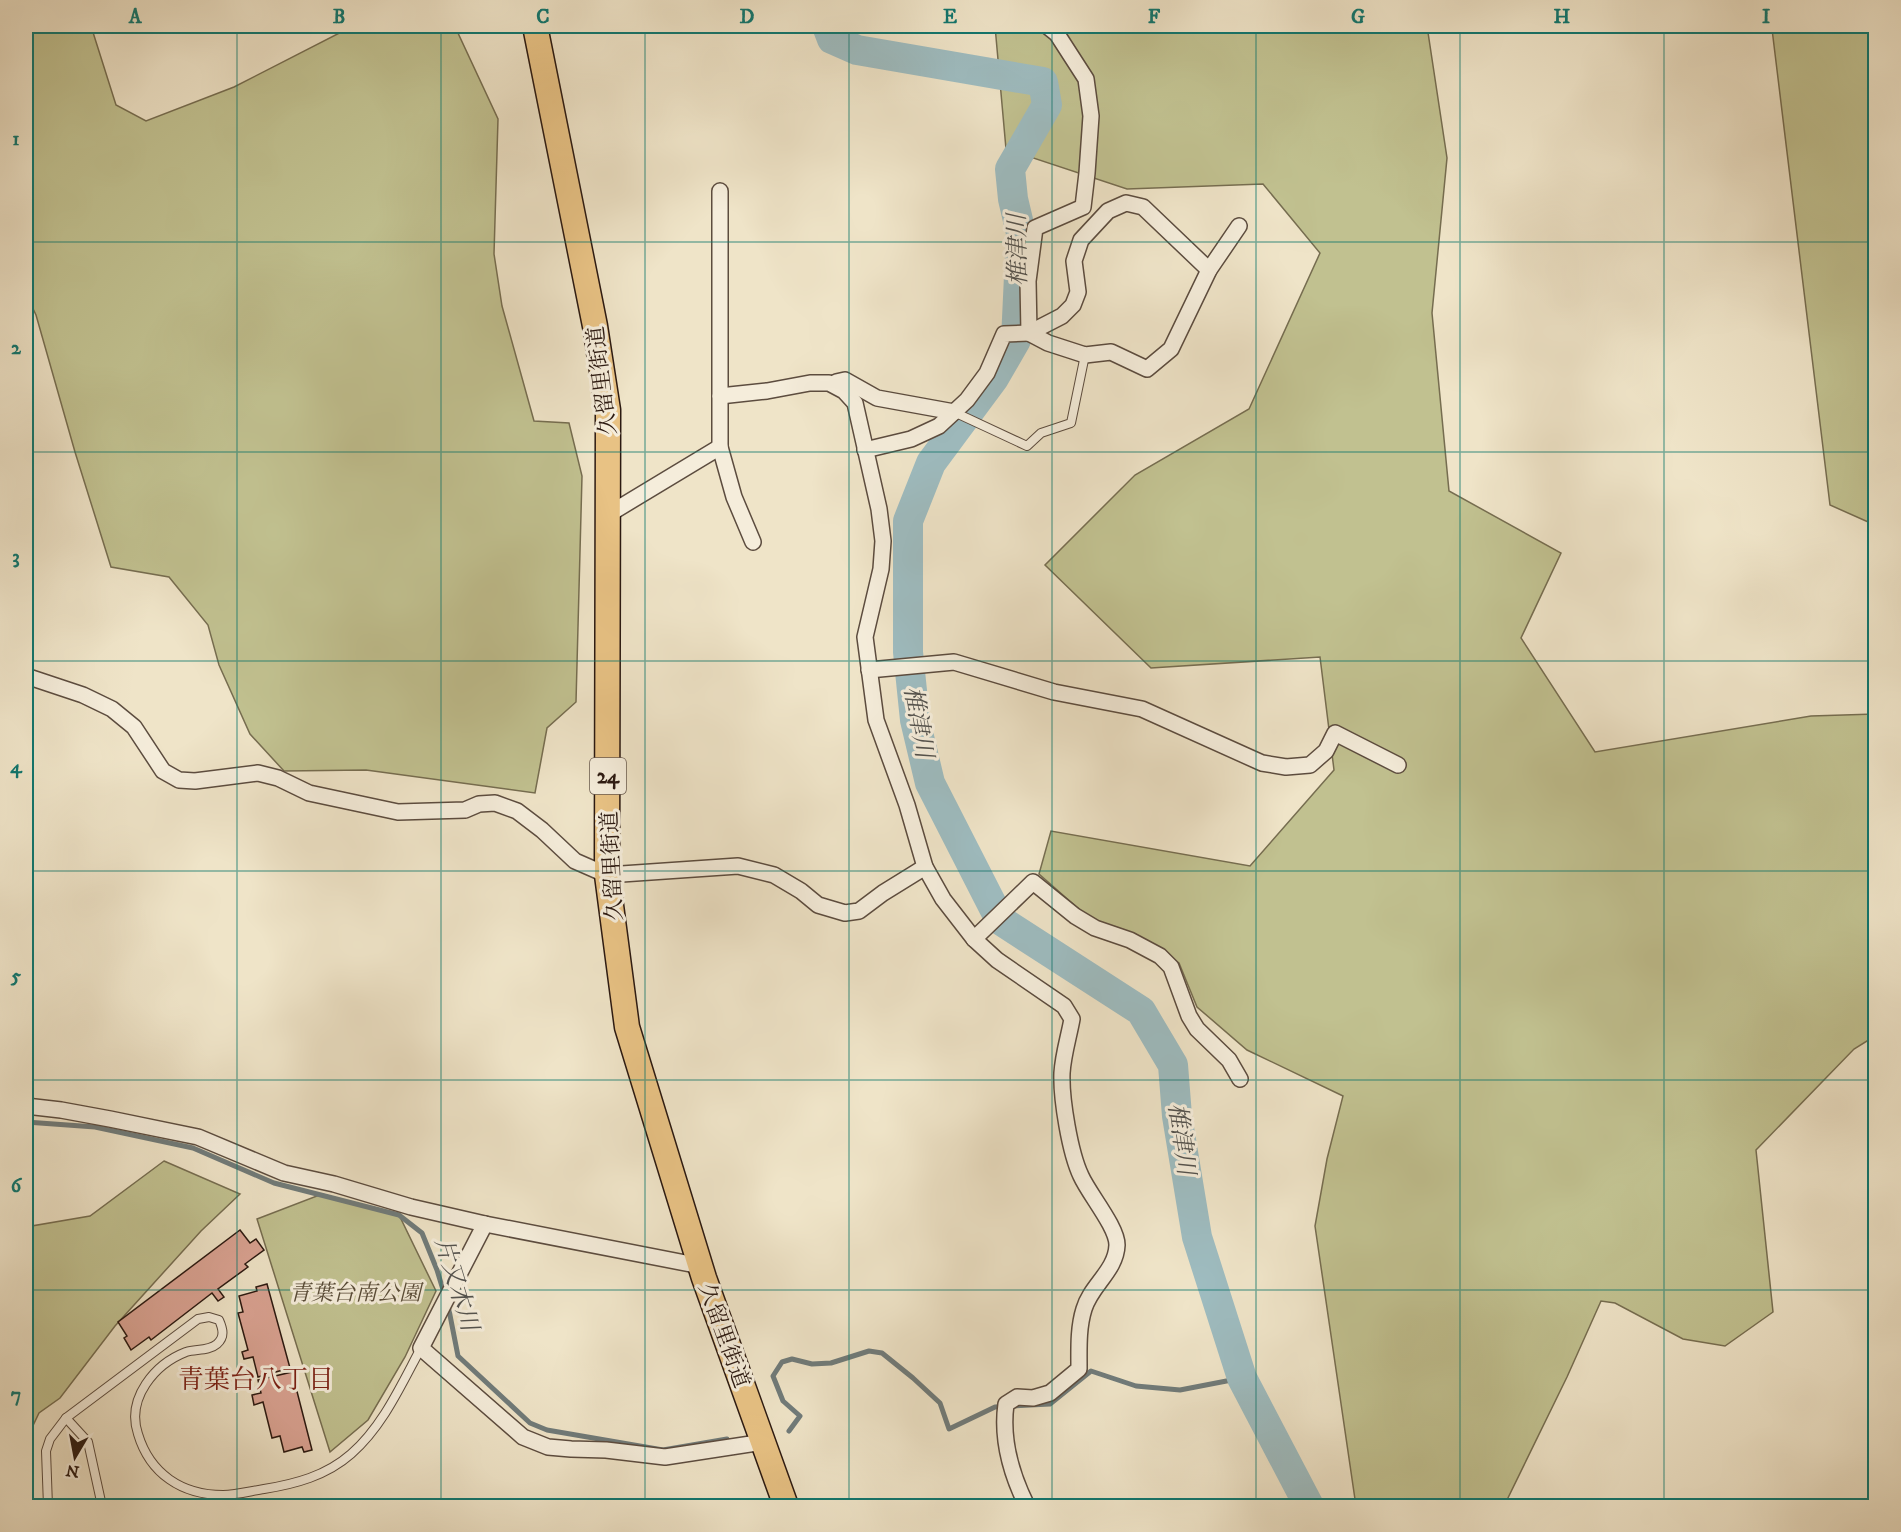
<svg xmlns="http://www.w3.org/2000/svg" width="1901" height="1532" viewBox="0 0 1901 1532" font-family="'IM FELL DW Pica','Noto Serif JP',serif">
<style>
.green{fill:#c1c190;stroke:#766d50;stroke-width:1.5}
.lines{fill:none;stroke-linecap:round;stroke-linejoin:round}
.stream{stroke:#707b7a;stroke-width:5}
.river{stroke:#9ebcc0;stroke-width:30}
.building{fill:#daa393;stroke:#2b1911;stroke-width:1.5}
.lane-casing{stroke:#5c4c3f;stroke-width:10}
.street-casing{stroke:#5c4c3f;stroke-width:18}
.primary-casing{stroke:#2b1911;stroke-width:27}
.lane{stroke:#f5eddb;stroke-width:8}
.street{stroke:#f5eddb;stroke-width:15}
.primary{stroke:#e8c284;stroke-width:24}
.grid{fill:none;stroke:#0f766e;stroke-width:1.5;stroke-opacity:0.55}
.labels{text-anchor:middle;stroke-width:6;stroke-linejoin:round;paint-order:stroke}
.shield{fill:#f5eddb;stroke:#68594e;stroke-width:1.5}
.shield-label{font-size:21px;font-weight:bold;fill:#2b1911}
.street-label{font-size:22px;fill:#2b1911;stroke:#f5eddb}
.park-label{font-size:22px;font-style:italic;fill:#584b37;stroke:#f5eddb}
.water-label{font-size:24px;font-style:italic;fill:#53524e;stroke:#f5eddb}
.quarter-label{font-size:26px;fill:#7a1f14;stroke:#f5eddb}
.neatline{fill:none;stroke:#0f766e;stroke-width:2}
.grid-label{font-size:20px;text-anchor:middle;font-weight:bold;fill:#0f766e}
</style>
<rect width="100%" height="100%" fill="#efe4c8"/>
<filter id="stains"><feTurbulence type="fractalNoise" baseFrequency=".00333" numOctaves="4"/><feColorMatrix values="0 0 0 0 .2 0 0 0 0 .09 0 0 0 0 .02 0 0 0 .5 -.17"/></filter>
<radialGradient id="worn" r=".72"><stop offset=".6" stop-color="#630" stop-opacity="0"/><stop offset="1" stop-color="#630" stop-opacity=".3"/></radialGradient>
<g class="green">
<path d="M26 26H91L116 105 146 121 234 87 353 26H409L457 31 498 119 494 254 502 306 534 421 569 423 582 476 576 702 547 728 535 793 366 770 284 771 250 734 219 665 208 625 169 577 111 567 75 452 36 315 26 294Z"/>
<path d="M995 26H1427L1447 158 1432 313 1449 491 1561 553 1521 638 1595 752 1811 716 1875 714V1036L1854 1049 1756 1150 1773 1312 1725 1346 1683 1339 1615 1303 1601 1301 1567 1377 1504 1506H1356L1315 1226 1327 1159 1343 1096 1247 1050 1197 1007 1179 963 1135 936 1089 918 1039 874 1051 831 1250 866 1334 770 1320 657 1151 668 1045 565 1135 475 1249 409 1320 253 1263 184 1127 189 1006 149Z"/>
<path d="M1758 26H1875V525L1830 505 1772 29Z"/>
<path d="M164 1161 240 1194 201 1231 115 1326 60 1398 39 1413 29 1434 26 1449V1227L90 1216Z"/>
<path d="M322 1194 399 1215 436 1291 405 1357 368 1420 330 1452 257 1219Z"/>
</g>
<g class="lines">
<g class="stream">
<path d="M26 1122 95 1127 193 1148 274 1183 399 1215 422 1233 437 1270 444 1293"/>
<path d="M448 1305 458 1356 530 1423 547 1430 663 1450 727 1439"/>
<path d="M789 1431 800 1416 783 1401 773 1376 782 1362 792 1359 812 1364 831 1363 869 1351 882 1353 913 1378 940 1403 949 1429 995 1407 1050 1404 1091 1371 1136 1386 1180 1390 1242 1378"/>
</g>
<path class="river" d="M827 26 832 39 857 50 1043 82 1047 105 1010 169 1013 199 1021 233 1016 340 994 378 931 463 908 521V652L915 720 930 783 1000 920 1141 1011 1173 1065 1177 1116 1197 1237 1242 1378 1309 1506"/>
</g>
<g class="building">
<path d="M240 1230 250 1243 256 1239 264 1250 245 1264 248 1267 218 1289 224 1297 218 1301 212 1293 151 1340 149 1337 131 1350 124 1338 127 1336 118 1322Z"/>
<path d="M267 1284 290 1368 258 1377 253 1357 244 1359 242 1352 248 1350 238 1313 243 1312 239 1296 257 1291 256 1287Z"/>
<path d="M292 1372 312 1450 304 1452 302 1447 284 1452 280 1436 272 1438 263 1402 254 1405 252 1395 261 1393 258 1380Z"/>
</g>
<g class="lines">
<defs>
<g id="lane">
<path d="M954 412 1027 446 1041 433 1071 423 1085 355"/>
<path d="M66 1418 88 1442 102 1506"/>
<path d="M224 1495 228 1506"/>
<path d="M48 1506 46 1451 50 1439 66 1418 198 1319 209 1317 219 1320C223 1329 225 1337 217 1344 209 1351 196 1349 186 1352 155 1364 126 1398 138 1434 150 1474 182 1495 223 1495 236 1495 251 1491 264 1489 295 1484 326 1476 351 1454 383 1426 401 1385 421 1348"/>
</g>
<g id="street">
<path d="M1047 26 1057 34 1086 79 1091 116 1087 173 1083 207 1035 228 1028 281 1029 333 1048 343 1085 355 1111 352 1147 369 1171 349 1209 270 1239 226"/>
<path d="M720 191V447L734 497 753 542"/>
<path d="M836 382 845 380 877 398 954 412"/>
<path d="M720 396 767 391 810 383H829L844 391 855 403 879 509 883 541 881 569 865 637 876 720 907 805 925 867 943 899 974 939 997 960 1064 1006 1072 1019C1069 1036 1063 1055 1062 1073 1061 1099 1070 1153 1081 1176 1089 1194 1117 1227 1117 1245 1116 1271 1091 1285 1084 1309 1078 1328 1079 1349 1079 1369L1050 1393 1033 1398 1017 1397 1006 1404C1001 1440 1011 1474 1027 1506"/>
<path d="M865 450 911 439 939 426 967 400 987 373 1004 334 1029 333 1062 316 1073 305 1078 292 1074 261 1081 240 1108 211 1126 203 1143 207 1209 270"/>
<path d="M609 514 720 447"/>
<path d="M869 670 954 662 1054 692 1142 709 1262 763 1286 767 1310 765 1326 751 1335 733 1398 765"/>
<path d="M26 676 83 695 112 709 134 727 163 771 179 780 195 781 258 773 278 778 309 793 398 812 465 810 479 804 495 803 517 811 542 830 575 861 607 875 738 866 774 875 801 891 818 905 845 913 859 911 883 893 925 867"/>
<path d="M974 939 1033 882 1075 916 1095 928 1130 940 1160 956 1171 967 1189 1016 1197 1029 1229 1060 1240 1079"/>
<path d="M26 1106 61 1110 110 1119 198 1137 284 1173 334 1184 411 1207 485 1224 701 1266"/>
<path d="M485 1224 421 1348 523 1437 548 1447 571 1449 606 1450 665 1457 764 1442"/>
</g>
<path id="primary" d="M535 26 595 326 608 410 607 875 627 1027 704 1278 786 1506"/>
</defs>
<use href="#lane" class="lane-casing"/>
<use href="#street" class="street-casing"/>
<use href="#primary" class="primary-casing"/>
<use href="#lane" class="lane"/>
<use href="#street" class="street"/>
<use href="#primary" class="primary"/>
</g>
<path class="grid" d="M237 26V1506M441 26V1506M645 26V1506M849 26V1506M1052 26V1506M1256 26V1506M1460 26V1506M1664 26V1506M26 242H1876M26 452H1876M26 661H1876M26 871H1876M26 1080H1876M26 1290H1876"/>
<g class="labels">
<rect class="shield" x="590" y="758" width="36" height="36" rx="4.5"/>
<g class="shield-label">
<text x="608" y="783">24</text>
</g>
<g class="street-label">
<text transform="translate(601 381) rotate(-97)" y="8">久留里街道</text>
<text transform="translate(611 866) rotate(-93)" y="8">久留里街道</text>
<text transform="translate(725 1335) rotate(70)" y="8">久留里街道</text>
</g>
<g class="park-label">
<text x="355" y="1300">青葉台南公園</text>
</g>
<g class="water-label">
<text transform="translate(1017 250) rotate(-91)" y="8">椎津川</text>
<text transform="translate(919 722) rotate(80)" y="8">椎津川</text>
<text transform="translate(1182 1139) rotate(82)" y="8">椎津川</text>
<text transform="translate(457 1284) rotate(73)" y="8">片又木川</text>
</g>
<g class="quarter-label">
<text x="256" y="1388">青葉台八丁目</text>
</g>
</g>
<rect width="1901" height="1532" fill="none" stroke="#efe4c8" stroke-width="66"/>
<g transform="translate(75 1457) rotate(190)" stroke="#f5eddb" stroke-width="4.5" paint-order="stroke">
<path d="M0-4.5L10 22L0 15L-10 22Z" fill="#2b1911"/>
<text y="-9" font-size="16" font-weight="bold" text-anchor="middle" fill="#2b1911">N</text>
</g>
<rect x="33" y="33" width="1835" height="1466" class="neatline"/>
<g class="grid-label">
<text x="135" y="23">A</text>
<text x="339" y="23">B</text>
<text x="543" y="23">C</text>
<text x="747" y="23">D</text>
<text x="950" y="23">E</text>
<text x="1154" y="23">F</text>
<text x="1358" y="23">G</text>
<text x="1562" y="23">H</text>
<text x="1766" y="23">I</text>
<text x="16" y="145">1</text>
<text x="16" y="354">2</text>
<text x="16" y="563">3</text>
<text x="16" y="773">4</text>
<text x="16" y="982">5</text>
<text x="16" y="1192">6</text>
<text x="16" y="1401">7</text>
</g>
<rect width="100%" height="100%" filter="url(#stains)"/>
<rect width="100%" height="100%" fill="url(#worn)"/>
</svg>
